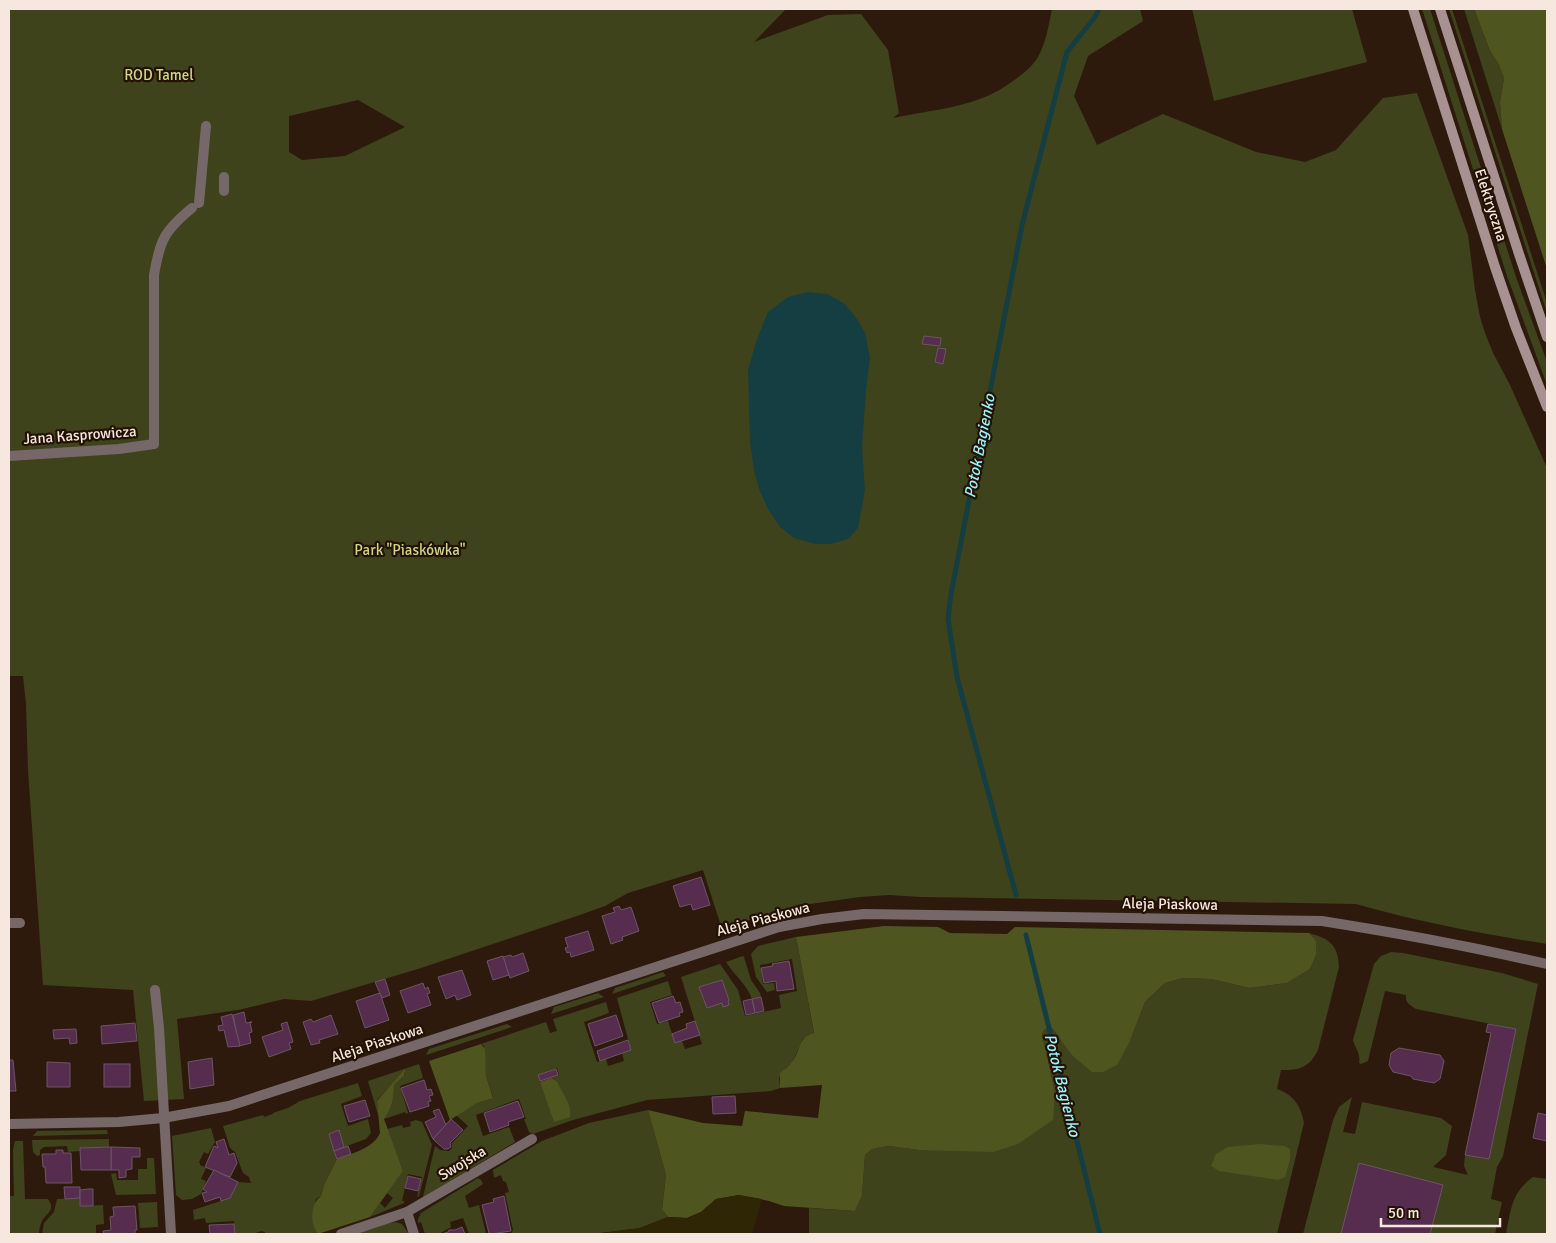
<svg xmlns="http://www.w3.org/2000/svg" width="1556" height="1243" viewBox="0 0 1556 1243" font-family="Signika,sans-serif">
<style>
.green{fill:#3f431b;fill-rule:evenodd}
.forest{fill:#4f551f}
.sand{fill:#2e2605}
.water{fill:#153e43}
.lines{fill:none;stroke-linecap:round;stroke-linejoin:round}
.stream{stroke:#153e43;stroke-width:5}
.building{fill:#562d4e;stroke:#6b5566}
.minor{stroke:#766868;stroke-width:10}
.tertiary{stroke:#766868;stroke-width:10}
.secondary{stroke:#a89291;stroke-width:10}
.labels{text-anchor:middle;stroke-width:4.5;stroke-linejoin:round;paint-order:stroke}
.park-label{font-size:15px;fill:#ccd785;stroke:#231104}
.street-label{font-size:15px;fill:#f6e8df;stroke:#231104}
.water-label{font-size:16px;font-style:italic;fill:#9bf3fd;stroke:#231104}
</style>
<rect width="100%" height="100%" fill="#2e1a0d"/>
<g class="green">
<path d="M9 9H786L754 42 828 15 861 14 888 50 899 113 893 118C935 109 977 108 1013 81 1023 74 1032 67 1038 57 1046 43 1049 24 1052 9H1140L1143 21 1088 56 1074 96 1097 145 1163 114 1256 152 1305 162 1336 150 1383 98 1417 93 1468 235 1475 290 1480 317 1485 333 1493 353 1510 385 1547 468V944C1483 934 1419 922 1356 904L921 897 889 895 860 897 810 904 781 910 722 929 703 870 628 893 605 906 577 916 421 968 311 1001 284 999 238 1010 177 1019 184 1099 144 1101 133 990 43 985 28 770 26 704 23 676H9ZM358 100 405 127 345 156 302 160 289 152V116Z"/>
<path d="M1192 9H1352L1367 62 1214 101Z"/>
<path d="M1422 9H1430L1516 277 1547 362V385L1507 276Z"/>
<path d="M1449 9H1452L1547 303V313Z"/>
<path d="M1464 9H1474L1490 51 1498 63 1504 78 1500 102 1502 129Z"/>
<path d="M1309 933C1330 939 1338 945 1339 967L1318 1050C1309 1068 1300 1070 1281 1070L1277 1089C1294 1095 1301 1106 1304 1123L1277 1234H809V1208L855 1211 862 1196 865 1155 872 1149 889 1146 919 1150 1055 1092 1042 1034 1045 1029 1052 1028 1057 1035 1130 1041 1145 1002 1165 983 1183 978 1211 979 1250 988 1287 983 1310 969 1316 955 1314 938Z"/>
<path d="M796 937 814 1034 803 1039 792 1063 786 1068 779 1078 780 1088 771 1091 647 1100 573 1120 533 1134 529 1132 524 1119H526L519 1099 476 1115 483 1136 509 1127 515 1142 423 1197 435 1146 440 1150 449 1151 452 1148V1143L468 1126 456 1115 477 1103 493 1097 486 1076 484 1046 481 1044 546 1022 550 1033 557 1031 553 1019 606 1002 609 1013 584 1022 597 1062 606 1059 608 1066 624 1061 622 1053 631 1050 617 998 668 981 672 995 650 1002 657 1024 668 1021 675 1043 682 1041 685 1049 702 1044 681 977 720 964 738 990 745 1016 781 1008 779 995 797 991 792 959 760 965 763 984 774 983 775 990 767 992 756 977 751 954 758 946ZM557 1068 559 1075 551 1078 557 1081 559 1088 569 1106 554 1121 538 1075Z"/>
<path d="M1391 952 1403 953 1502 973 1538 984 1503 1156 1497 1167 1491 1199 1502 1202 1495 1234H1303L1333 1120 1339 1107 1352 1097 1343 1132 1355 1134 1362 1102 1441 1118 1452 1126 1446 1155 1433 1167 1468 1175 1464 1166 1465 1155 1489 1159 1516 1029 1416 1009C1410 1005 1405 1003 1406 995L1385 991 1368 1061 1361 1064 1359 1063C1361 1054 1355 1048 1353 1040L1374 964 1381 956Z"/>
<path d="M743 956 744 957 751 980 760 993 761 997 752 999C747 984 734 975 726 962Z"/>
<path d="M663 972 666 976 612 994 615 988Z"/>
<path d="M598 993 604 997 551 1014 554 1007Z"/>
<path d="M507 1024 512 1027 426 1055 429 1049Z"/>
<path d="M419 1064 423 1078 400 1086 408 1113 406 1114 405 1112 384 1119C392 1109 394 1098 394 1085L404 1076 405 1072 377 1100 379 1118 368 1081Z"/>
<path d="M358 1083 362 1096 341 1104 348 1126 368 1119 371 1133 366 1139 344 1147 339 1131 329 1134 337 1159 324 1185 321 1196 316 1199C314 1212 310 1224 318 1234H265V1232L261 1231 253 1234H235L234 1221 206 1223 205 1218 194 1220 193 1210 230 1198 238 1182 251 1183 249 1177 243 1173 235 1152 230 1148 223 1126 263 1115 264 1117 273 1114V1113L288 1108 300 1101Z"/>
<path d="M648 1110 666 1175 662 1208 668 1217 640 1228 593 1234H511L513 1230 505 1193 509 1192 506 1182 503 1181 501 1175 494 1178 493 1170 542 1141 589 1123Z"/>
<path d="M416 1120 422 1122 432 1145 419 1196 417 1197 422 1177 408 1174 402 1201H404V1203L370 1217 380 1203 385 1208 393 1198 387 1193 403 1171 387 1129 402 1125 403 1128 411 1126 410 1122Z"/>
<path d="M211 1128 215 1142 208 1154 204 1152 199 1162 200 1163V1165L206 1168 201 1179 206 1181 201 1194 192 1199 182 1200 176 1195 172 1136Z"/>
<path d="M107 1130 108 1134 33 1136 37 1131Z"/>
<path d="M109 1139V1147L81 1148 80 1151 68 1152 67 1146 44 1147 40 1150V1155L37 1156 33 1152 32 1140Z"/>
<path d="M15 1141H23L25 1199H48C56 1211 47 1212 42 1221 40 1225 39 1230 39 1234H9V1196H14L13 1150Z"/>
<path d="M147 1158H154L156 1194 116 1195 111 1174 116 1173 117 1180H138V1169H147Z"/>
<path d="M1533 1177 1547 1179V1234H1506C1511 1210 1511 1193 1533 1177Z"/>
<path d="M478 1178 481 1180 483 1184 465 1196 469 1208 479 1205 486 1234H469L463 1218 450 1222 451 1227 439 1234H425L421 1222 418 1223V1219L421 1213Z"/>
<path d="M80 1198 81 1206 103 1205 104 1224 96 1225V1234H42L44 1223 54 1212 57 1199Z"/>
<path d="M157 1202 158 1227 140 1228 138 1203Z"/>
<path d="M396 1222 402 1224 409 1234H356L385 1224Z"/>
</g>
<g class="forest">
<path d="M1474 9H1547V269L1502 129 1500 102 1504 78 1498 63 1490 51Z"/>
<path d="M884 926 938 927 950 933 1007 934 1015 927 1309 933 1314 938 1316 942V955L1310 969 1287 983 1250 988 1211 979 1183 978 1165 983 1145 1002 1130 1041 1117 1065 1103 1072H1092L1072 1055 1052 1028 1045 1029 1042 1034 1055 1092 1053 1120 1018 1144 993 1152 919 1150 889 1146 872 1149 865 1155 862 1196 855 1211 784 1206 769 1201 739 1195 716 1199 701 1212 687 1218 668 1217 662 1209 666 1175 648 1110 703 1123 742 1126 745 1111 818 1118 822 1085 780 1088V1073C784 1070 789 1066 792 1062 801 1051 797 1038 814 1033L796 937Z"/>
<path d="M481 1044 485 1049 486 1076 493 1098 477 1103 450 1120 429 1061Z"/>
<path d="M405 1069 404 1076 394 1085C394 1098 392 1109 384 1119L403 1171 370 1217 318 1234C310 1225 310 1204 321 1196L324 1185 337 1159C351 1154 374 1148 380 1133L377 1101Z"/>
<path d="M551 1078 557 1081C561 1092 573 1105 570 1117L554 1122 540 1082Z"/>
<path d="M1259 1144 1284 1146 1290 1149V1160L1285 1177 1278 1180 1219 1171 1211 1166 1216 1154 1228 1147Z"/>
</g>
<path class="sand" d="M739 1195 762 1199 752 1234H593L640 1228 668 1217 687 1218 701 1212 716 1199Z"/>
<path class="water" d="M808 292 827 294 845 304 857 319 865 333 870 358 866 390 862 446 865 490 858 528 848 539 831 544H815L794 538 780 527 768 509 759 489 754 470 750 442 748 370 757 339 768 312 788 297Z"/>
<g class="lines">
<g class="stream">
<path d="M1016 895 957 677 948 619 951 594 1022 225 1067 52 1095 17 1099 9"/>
<path d="M1026 935 1100 1234"/>
</g>
</g>
<g class="building">
<path d="M924 336 941 338 940 346 922 344Z"/>
<path d="M938 348 946 349 943 364 935 362Z"/>
<path d="M701 877 710 905 693 910 691 904 680 907 673 886Z"/>
<path d="M619 906 621 910 631 907 639 931 622 937 623 940 611 944 602 916 615 912 613 908Z"/>
<path d="M588 931 594 950 571 957 570 952 567 953 565 948 568 947 565 938Z"/>
<path d="M523 953 529 971 510 978 503 957 511 955 512 957Z"/>
<path d="M503 956 509 975 493 980 487 961Z"/>
<path d="M789 961 794 989 777 991 776 981 764 983 761 968 773 966 772 964Z"/>
<path d="M462 970 471 995 457 1000 455 995 446 999 438 977Z"/>
<path d="M385 979 390 995 382 998 375 982Z"/>
<path d="M722 980 729 1000 728 1001 729 1005 723 1007 722 1003 707 1008 699 987Z"/>
<path d="M423 983 425 989 428 987 430 993 427 994 431 1005 408 1013 400 991Z"/>
<path d="M380 993 389 1020 365 1028 356 1001Z"/>
<path d="M673 996 676 1003 680 1002 683 1012 679 1013 680 1016 659 1023 652 1003Z"/>
<path d="M761 997 764 1011 755 1013 752 999Z"/>
<path d="M752 999 755 1013 746 1015 743 1001Z"/>
<path d="M244 1012 246 1023 252 1022H250L252 1032 249 1033 251 1043 239 1046 233 1015Z"/>
<path d="M232 1014 240 1046 228 1047 224 1030 219 1031 218 1026 223 1025 221 1017Z"/>
<path d="M331 1015 338 1034 319 1040 320 1043 311 1045 303 1022 311 1019 313 1022Z"/>
<path d="M616 1015 623 1036 595 1046 588 1024Z"/>
<path d="M695 1021 700 1035 675 1043 672 1034 687 1028 686 1024Z"/>
<path d="M287 1022 293 1042 289 1043 291 1049 269 1057 262 1037 283 1030 281 1024Z"/>
<path d="M135 1023 137 1041 102 1044 101 1026Z"/>
<path d="M1488 1024 1516 1029 1489 1159 1465 1155 1491 1033 1486 1032Z"/>
<path d="M76 1029 77 1043 70 1044 69 1038 54 1039 53 1030Z"/>
<path d="M628 1040 631 1050 600 1061 597 1051Z"/>
<path d="M1399 1048 1440 1055 1444 1061 1440 1079 1434 1083 1413 1079 1411 1076 1393 1072 1389 1065 1391 1053Z"/>
<path d="M212 1058 214 1085 190 1089 188 1062Z"/>
<path d="M9 1060H13L16 1091H9Z"/>
<path d="M47 1062 70 1063V1087H47Z"/>
<rect x="104" y="1064" width="26" height="23"/>
<path d="M556 1069 558 1075 540 1081 538 1075Z"/>
<path d="M424 1080 427 1090 431 1089 433 1095 429 1096 431 1101 428 1102 429 1106 410 1112 401 1088Z"/>
<path d="M735 1096 736 1113 713 1114 712 1097Z"/>
<path d="M365 1100 370 1116 349 1122 344 1106Z"/>
<path d="M518 1101 524 1117 508 1122 509 1125 490 1132 484 1113Z"/>
<path d="M439 1109 446 1125 433 1139 425 1122 436 1117 433 1111Z"/>
<path d="M1538 1113 1547 1115V1141L1533 1138Z"/>
<path d="M451 1119 463 1130 450 1143 451 1147 448 1149H444L433 1139Z"/>
<path d="M339 1130 344 1147 334 1151 329 1134Z"/>
<path d="M224 1139 229 1155 234 1153 237 1163 230 1177 205 1167 214 1146 218 1148 216 1142Z"/>
<path d="M348 1146 351 1154 337 1159 334 1151Z"/>
<path d="M111 1147 140 1148V1157H132V1169L126 1170V1177L119 1178V1170H111Z"/>
<path d="M111 1147V1170H81L80 1148Z"/>
<path d="M56 1150H63V1153H71L72 1183H46L45 1167H43L42 1154H56Z"/>
<path d="M1359 1163 1443 1185 1430 1234H1341Z"/>
<path d="M214 1170 238 1182 230 1198 221 1201 220 1197 205 1202 202 1193 207 1192 203 1189Z"/>
<path d="M408 1176 421 1179 418 1191 405 1188Z"/>
<path d="M64 1187H80V1198L65 1199Z"/>
<path d="M88 1189H93V1206H80V1190Z"/>
<path d="M504 1196 511 1231 491 1234 489 1233 482 1205 494 1202 493 1199Z"/>
<path d="M135 1206 137 1230H135V1234H104L103 1231 111 1230 110 1217 114 1216 113 1207Z"/>
<path d="M234 1224 235 1234H210L209 1225Z"/>
<path d="M462 1227 465 1234H442L448 1232 449 1230H455Z"/>
</g>
<g class="lines">
<g class="minor">
<path d="M224 177V191"/>
<path d="M199 203 206 126"/>
<path d="M9 456 119 449 154 444V275C160 240 164 231 192 208"/>
<path d="M9 923H20"/>
<path d="M155 990 159 1028 171 1234"/>
<path d="M341 1234 407 1212"/>
<path d="M414 1234 407 1212 532 1139"/>
</g>
<path class="tertiary" d="M9 1124 119 1122 163 1118 229 1106 779 927 822 919 864 914 1322 921C1398 933 1473 947 1547 964"/>
<g class="secondary">
<path d="M1413 9 1495 267 1516 328 1547 407"/>
<path d="M1440 9 1519 254 1547 337"/>
</g>
</g>
<g class="labels">
<g class="park-label">
<text x="159" y="80">ROD Tamel</text>
<text x="410" y="555">Park "Piaskówka"</text>
</g>
<g class="street-label">
<text transform="translate(1491 205) rotate(72)" y="5">Elektryczna</text>
<text transform="translate(80 435) rotate(-4)" y="5">Jana Kasprowicza</text>
<text transform="translate(1170 904) rotate(1)" y="5">Aleja Piaskowa</text>
<text transform="translate(763 919) rotate(-15)" y="5">Aleja Piaskowa</text>
<text transform="translate(377 1043) rotate(-18)" y="5">Aleja Piaskowa</text>
<text transform="translate(462 1163) rotate(-31)" y="5">Swojska</text>
</g>
<g class="water-label">
<text transform="translate(979 446) rotate(-79)" y="6">Potok Bagienko</text>
<text transform="translate(1063 1085) rotate(76)" y="6">Potok Bagienko</text>
</g>
</g>
<rect width="1556" height="1243" fill="none" stroke="#f6e8df" stroke-width="20"/>
<path d="M1381 1218v8h119v-8" fill="none" stroke="#f6e8df" stroke-width="2.5"/>
<text x="1388" y="1218" font-size="15" fill="#f6e8df" stroke="#231104" stroke-width="4" paint-order="stroke">50 m</text>
</svg>
